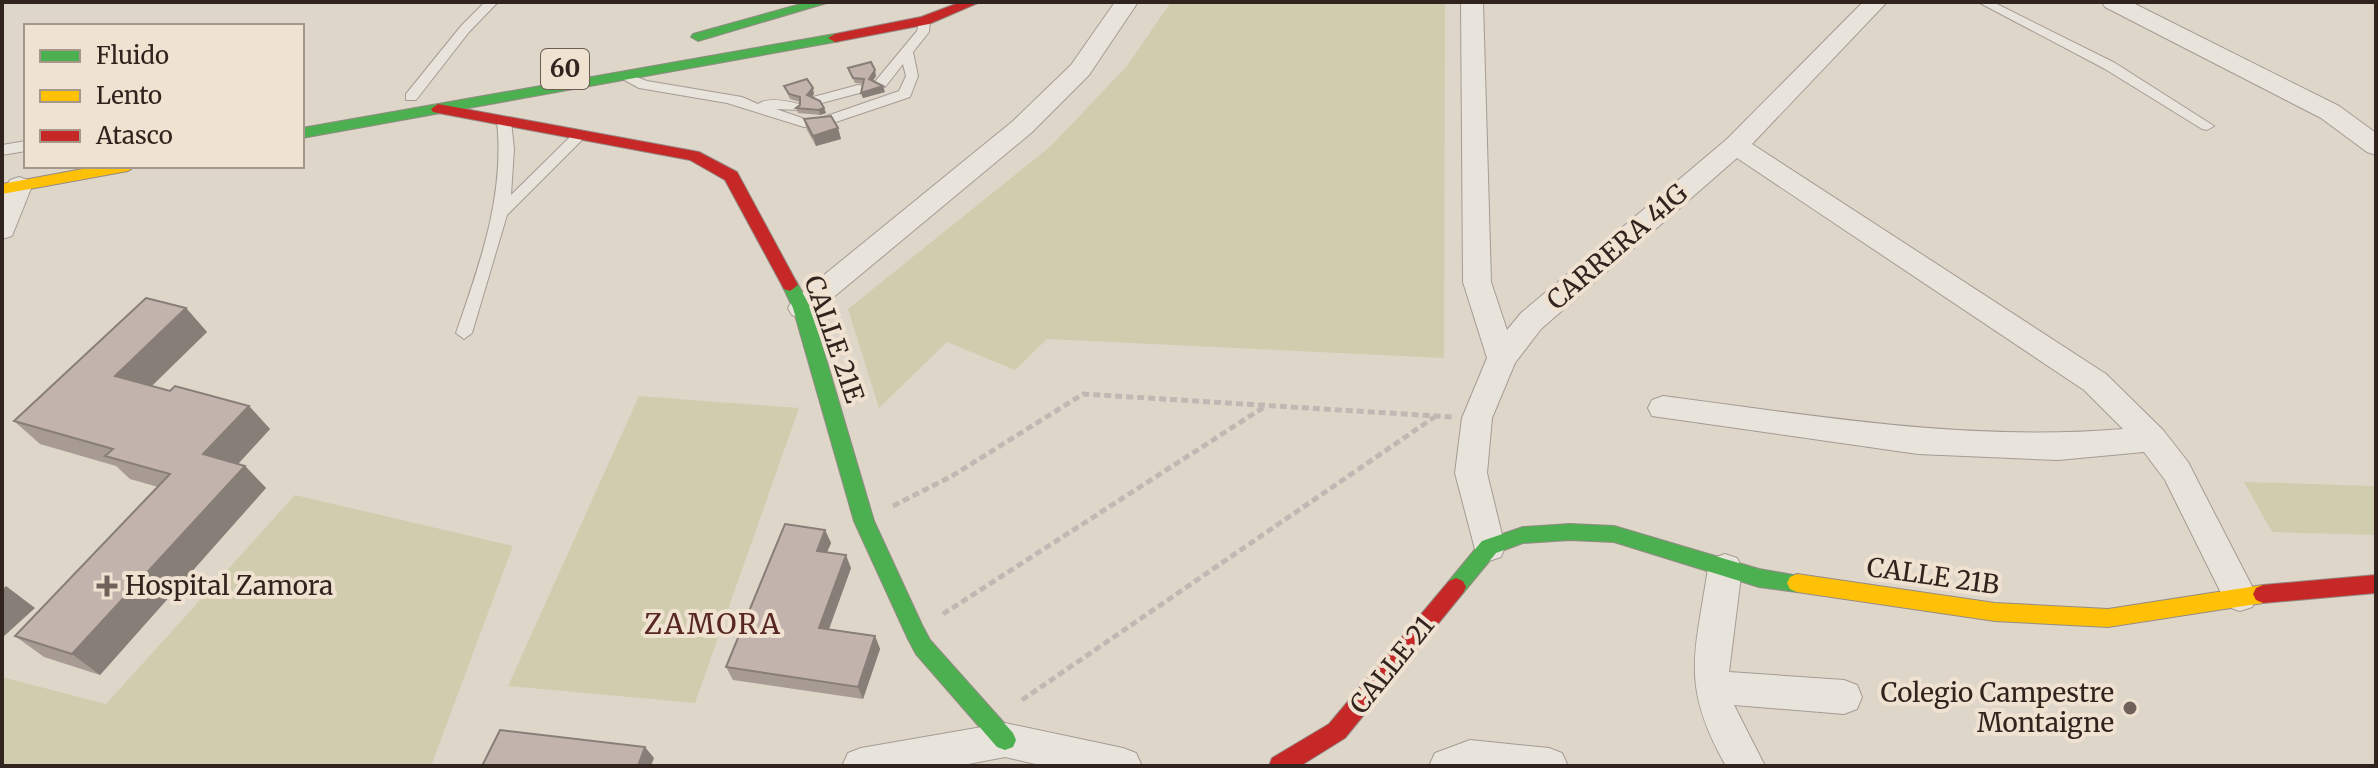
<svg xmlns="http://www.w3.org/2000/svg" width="2378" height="768" viewBox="0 0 2378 768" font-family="Merriweather,serif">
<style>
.green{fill:#d0ccae}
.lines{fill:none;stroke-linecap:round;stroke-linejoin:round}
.lane-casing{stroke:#a49c94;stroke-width:2}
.street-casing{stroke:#a49c94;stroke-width:2}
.fast-casing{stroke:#948b84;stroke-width:2}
.slow-casing{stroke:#948b84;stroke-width:2}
.jam-casing{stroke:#948b84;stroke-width:2}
.path{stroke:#c0b9b3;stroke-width:5;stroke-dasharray:7 4;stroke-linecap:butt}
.lane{fill:#e8e3db;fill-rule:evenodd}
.street{fill:#e8e3db;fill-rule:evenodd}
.fast{fill:#4caf50;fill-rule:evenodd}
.slow{fill:#ffc107;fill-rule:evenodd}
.jam{fill:#c62828;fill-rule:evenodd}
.wall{fill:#a79b94}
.shaded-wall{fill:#887e78}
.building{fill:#c2b4ac;stroke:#887e78;stroke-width:2}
.poi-dot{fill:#6e625a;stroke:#f0e2d1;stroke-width:3}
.labels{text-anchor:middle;stroke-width:8;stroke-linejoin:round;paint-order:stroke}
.shield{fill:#f0e2d1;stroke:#6a5d54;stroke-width:2}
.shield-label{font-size:24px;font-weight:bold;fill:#31241e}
.street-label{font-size:26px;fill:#31241e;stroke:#f0e2d1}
.poi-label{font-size:26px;fill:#31241e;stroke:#f0e2d1;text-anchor:start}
.neighbourhood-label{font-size:28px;letter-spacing:2px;fill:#582623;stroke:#f0e2d1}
</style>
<rect width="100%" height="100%" fill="#dfd6ca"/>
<g class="green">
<path d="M1171 2H1445L1444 358 1047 339 1015 370 947 342 879 408 848 309 1051 146 1126 67Z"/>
<path d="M639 396 799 408 695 703 508 686Z"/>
<path d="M2244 482 2376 486V535L2272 532Z"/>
<path d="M295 495 513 546 431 766H2V677L106 704Z"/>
</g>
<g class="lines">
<defs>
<g id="lane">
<path d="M485 2H498L469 32 416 100H406V94L461 26Z"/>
<path d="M1978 2H1993L2115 63 2214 126 2207 130 2202 129 2105 69Z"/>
<path d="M924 17 930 21 929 32 913 52 918 76 910 97 827 125 804 127 727 103 639 88 617 76 623 72 647 81 742 97 758 104C767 97 787 101 799 104V110L776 109 805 119 821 118 899 91 906 76 903 64 885 87 880 88 873 84 917 31 920 18Z"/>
<path d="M858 85 863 86V92L818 104 811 100 813 97Z"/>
<path d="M504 117 511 121 514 149 511 195 575 132H585L587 135 507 215 472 333 464 339 456 333C480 263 505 196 497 121Z"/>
<path d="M26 141V151L2 155V145Z"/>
</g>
<g id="street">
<path d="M1115 2H1138L1089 75 1031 133 812 315 802 319 792 315 788 308 792 301 1013 121 1071 65Z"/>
<path d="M1461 2H1483L1491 282 1507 330 1521 313 1727 139 1863 2H1887L1752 144 2106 374 2163 430 2188 462 2257 596 2252 607 2240 611 2228 607 2165 480 2144 452 2058 460 1918 454 1652 416 1648 408 1652 400 1663 396C1816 416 1968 442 2123 429L2084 390 1737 158 1541 329 1515 363 1492 418 1487 473 1505 547 1501 557 1489 561 1477 557 1455 473 1462 418 1487 358 1463 282Z"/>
<path d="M2102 2H2131L2339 106 2376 133V155L2367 152 2321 118 2105 7Z"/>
<path d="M19 177 28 180 32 186 12 236 2 239V195L10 180Z"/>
<path d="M1725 554 1737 558 1742 568 1729 672 1844 680 1857 685 1862 697 1857 709 1844 714 1734 705 1765 766H1726C1680 685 1695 655 1708 568L1713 558Z"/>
<path d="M1005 723 1123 748 1136 753 1142 766H1044L1005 757 958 766H842L848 753 861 748Z"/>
<path d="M1470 740 1549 748 1562 753 1568 766H1429L1435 753Z"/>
</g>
<g id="fast">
<path d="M808 2H830L698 41 691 37 693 34Z"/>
<path d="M835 34 842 38 840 41 302 138V128Z"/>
<path d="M790 279 796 281 811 308 874 521 922 625 930 640 1013 733 1016 740 1013 747 1005 750 997 747 916 654 908 639 854 521 793 308 782 285Z"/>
<path d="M1570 524 1614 526 1759 569 1804 577 1807 583 1804 589 1797 592 1759 587 1614 542 1570 540 1523 543 1496 553 1463 593 1456 596 1449 593 1446 587 1449 581 1482 541 1523 527Z"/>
</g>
<g id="slow">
<path d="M99 166H136L128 171 2 194V184Z"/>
<path d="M1797 574 1995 603 2108 609 2263 585 2270 588 2273 594 2270 600 2263 603 2108 627 1995 621 1797 592 1790 589 1787 583 1790 577Z"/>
</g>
<g id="jam">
<path d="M961 2H980L929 24 835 42 828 38 835 34 921 17Z"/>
<path d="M438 104 699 152 737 172 798 285 790 291 784 289 725 180 690 160 433 112 431 109Z"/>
<path d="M2376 575V593L2263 603 2256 600 2253 594 2256 588 2263 585Z"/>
<path d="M1456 578 1463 581 1466 587 1463 593 1345 738 1300 766H1269L1272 758 1329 724 1449 581Z"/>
</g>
</defs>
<use href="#lane" class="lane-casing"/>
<use href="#street" class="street-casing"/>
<use href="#fast" class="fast-casing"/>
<use href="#slow" class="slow-casing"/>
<use href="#jam" class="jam-casing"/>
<g class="path">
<path d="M893 506 952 476 1083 394 1452 417"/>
<path d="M943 614 1264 407"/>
<path d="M1022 700 1436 416"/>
</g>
<use href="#lane" class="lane"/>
<use href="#street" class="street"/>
<use href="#fast" class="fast"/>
<use href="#slow" class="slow"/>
<use href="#jam" class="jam"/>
</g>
<g class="wall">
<path d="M848 68 876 76 872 81 885 92 863 98 861 93 863 84 855 83Z"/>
<path d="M784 86 814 94 811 97 824 108 826 113 820 115 798 113 796 108 800 105V102L790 99Z"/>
<path d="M804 119 838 128 841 139 816 146 807 130Z"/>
<path d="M186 308 207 332 152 386 170 391 249 406 270 429 238 464 245 466 266 488 100 675 44 657 15 636 158 487 130 479 116 466 40 444 14 421Z"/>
<path d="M825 530 831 543 827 552 851 568 829 629 875 636 880 649 863 699 733 680 726 667Z"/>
</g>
<g class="shaded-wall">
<path d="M875 70 876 76 870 85 869 79Z"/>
<path d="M883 86 885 92 863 98 861 93Z"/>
<path d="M813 88 814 94 808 101 807 95Z"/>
<path d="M824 108 826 113 820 115 819 110Z"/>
<path d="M838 128 841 139 816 146 813 136Z"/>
<path d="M186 308 207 332 138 399 115 376Z"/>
<path d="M249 406 270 429 226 477 203 454Z"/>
<path d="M245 466 266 488 100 675 72 654Z"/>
<path d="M825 530 831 543 822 564 817 551Z"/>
<path d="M846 555 851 568 825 640 819 628Z"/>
<path d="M6 586 35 608 2 638V590Z"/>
<path d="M875 636 880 649 863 699 858 687Z"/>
<path d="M645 747 654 758 651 766H638Z"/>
</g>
<g class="building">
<path d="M871 62 875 70 869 79 883 86 861 93 864 79 853 78 848 68Z"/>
<path d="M807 79 813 88 807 95 820 101 824 108 819 110 796 108 800 105V97L789 94 784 86Z"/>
<path d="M831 116 838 128 813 136 804 119Z"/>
<path d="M146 298 186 308 115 376 170 391 175 386 249 406 203 454 245 466 72 654 15 636 170 474 105 456 113 449 14 421Z"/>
<path d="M785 524 825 530 817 551 846 555 819 628 875 636 858 687 726 667Z"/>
<path d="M500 730 645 747 638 766H482Z"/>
</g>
<g class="poi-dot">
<path d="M103 574h8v8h8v8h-8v8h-8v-8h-8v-8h8z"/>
<circle cx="2130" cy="708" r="8"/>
</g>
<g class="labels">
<rect class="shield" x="541" y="49" width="48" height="40" rx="6"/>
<g class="shield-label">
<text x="565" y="77">60</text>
</g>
<g class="street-label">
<text transform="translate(1617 247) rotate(-41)" y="9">CARRERA 41G</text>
<text transform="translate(834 339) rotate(71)" y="9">CALLE 21E</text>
<text transform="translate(1933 576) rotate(8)" y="9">CALLE 21B</text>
<text transform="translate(1392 665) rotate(-51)" y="9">CALLE 21</text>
</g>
<g class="poi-label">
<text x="125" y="595">Hospital Zamora</text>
<text x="2114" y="702" text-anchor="end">Colegio Campestre<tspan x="2114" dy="30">Montaigne</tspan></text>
</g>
<g class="neighbourhood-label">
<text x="713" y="634">ZAMORA</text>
</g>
</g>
<rect width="2378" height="768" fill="none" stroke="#31241e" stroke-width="8"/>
<rect x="24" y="24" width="280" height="144" fill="#f0e2d1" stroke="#a49689" stroke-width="2"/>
<rect x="40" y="50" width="40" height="12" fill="#4caf50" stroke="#a49689" stroke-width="2"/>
<text x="96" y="64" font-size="24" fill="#31241e">Fluido</text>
<rect x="40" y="90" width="40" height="12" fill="#ffc107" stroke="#a49689" stroke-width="2"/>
<text x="96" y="104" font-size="24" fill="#31241e">Lento</text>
<rect x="40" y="130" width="40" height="12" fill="#c62828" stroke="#a49689" stroke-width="2"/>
<text x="96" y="144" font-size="24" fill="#31241e">Atasco</text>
</svg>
